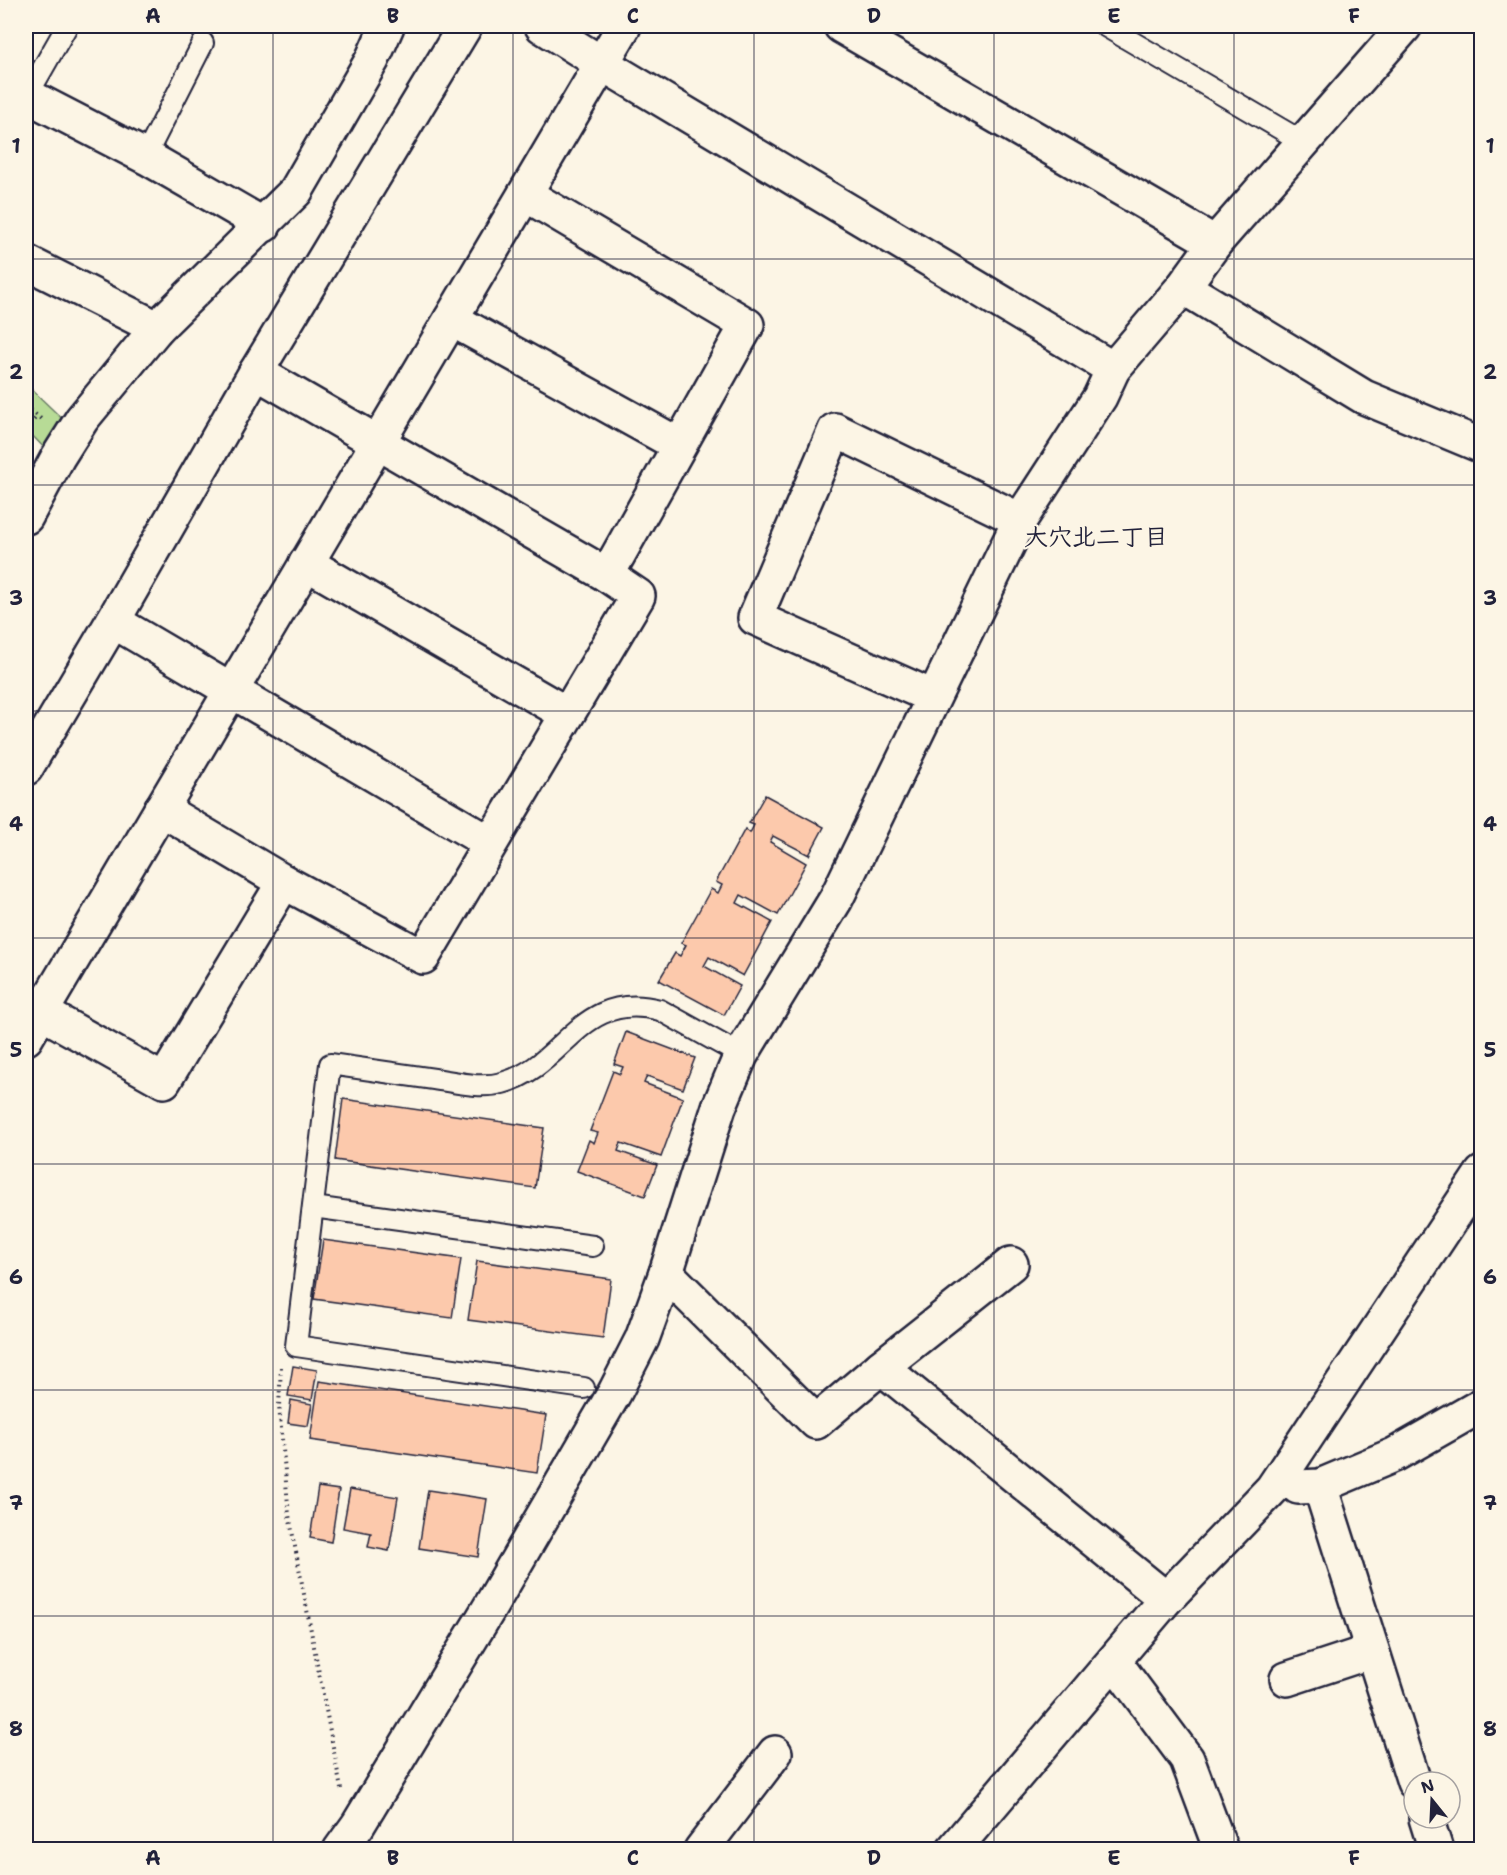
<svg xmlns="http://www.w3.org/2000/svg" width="1507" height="1875" viewBox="0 0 1507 1875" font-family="'Shantell Sans','Klee One',sans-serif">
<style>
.green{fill:#b7db96;stroke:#6c7e68;stroke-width:1.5}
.building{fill:#fcc9ac;stroke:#22223b;stroke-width:1.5}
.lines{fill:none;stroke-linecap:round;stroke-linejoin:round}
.service-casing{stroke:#22223b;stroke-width:24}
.minor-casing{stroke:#22223b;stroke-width:38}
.path{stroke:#22223b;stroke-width:4;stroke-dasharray:1.5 4.5;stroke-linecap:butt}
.service{stroke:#fcf5e5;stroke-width:20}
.minor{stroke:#fcf5e5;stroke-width:33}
.grid{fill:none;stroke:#22223b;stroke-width:1.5;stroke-opacity:0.55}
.labels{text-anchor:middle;stroke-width:4.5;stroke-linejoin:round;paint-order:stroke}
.neighbourhood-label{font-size:24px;font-weight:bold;fill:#22223b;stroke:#fcf5e5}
.neatline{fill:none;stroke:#22223b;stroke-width:2}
.grid-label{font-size:20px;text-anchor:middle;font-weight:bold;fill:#22223b}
</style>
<rect width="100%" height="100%" fill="#fcf5e5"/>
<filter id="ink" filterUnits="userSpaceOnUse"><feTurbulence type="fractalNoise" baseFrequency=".0167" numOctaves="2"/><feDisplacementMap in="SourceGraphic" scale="12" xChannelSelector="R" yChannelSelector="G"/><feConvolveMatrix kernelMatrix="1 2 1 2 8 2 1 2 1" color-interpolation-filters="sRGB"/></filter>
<g filter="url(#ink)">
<path class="green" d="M26 384 76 432 55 459 26 429Z"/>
<g class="building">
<path d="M765 795 824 827 809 855 773 836 770 842 806 863 778 915 741 895 737 903 772 922 743 976 709 957 704 966 740 986 724 1015 659 980 675 953 680 956 686 945 681 943 711 889 718 893 722 885 716 882 745 829 750 833 754 825 749 823Z"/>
<path d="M626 1032 695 1058 683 1089 647 1076 644 1083 683 1098 661 1157 621 1143 618 1151 657 1165 645 1196 577 1171 589 1140 594 1143 598 1133 590 1131 613 1071 620 1074 623 1067 614 1064Z"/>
<path d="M343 1099 544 1128 535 1188 335 1160Z"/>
<path d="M323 1240 461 1259 452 1318 314 1299Z"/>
<path d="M477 1261 611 1279 603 1338 468 1320Z"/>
<path d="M293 1366 317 1370 312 1400 288 1396Z"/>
<path d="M319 1381 546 1415 537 1473 310 1440Z"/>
<path d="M291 1400 312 1404 308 1426 288 1423Z"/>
<path d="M318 1487 339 1490 331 1542 310 1538Z"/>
<path d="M350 1489 398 1497 389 1551 368 1547 371 1533 343 1528Z"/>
<path d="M428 1490 487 1499 478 1557 419 1548Z"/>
</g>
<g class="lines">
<defs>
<g id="service">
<path d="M1105 26 1303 142"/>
<path d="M27 96 67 26"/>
<path d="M145 157 203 43"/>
<path d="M313 1207 593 1246"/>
<path d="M584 1388 296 1346 330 1064C364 1069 399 1074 434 1079 456 1082 480 1089 502 1083 565 1067 579 989 660 1010L741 1055"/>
</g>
<g id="minor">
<path d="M542 26 601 63 1113 369"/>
<path d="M841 26 1215 243"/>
<path d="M26 95 148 158 264 225"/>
<path d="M525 194 747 325 607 575"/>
<path d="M26 262 157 328"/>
<path d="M1183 287 1364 397 1482 446"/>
<path d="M451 319 679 445"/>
<path d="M26 517 58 457 82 419 157 328 296 191 372 60 387 26"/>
<path d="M306 563 567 714"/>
<path d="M113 621 490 843"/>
<path d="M933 697 755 618 835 430 1020 520"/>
<path d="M26 768 113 621 256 372 465 26"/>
<path d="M161 809 284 882 423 957 638 596 607 575 256 372"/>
<path d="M41 1012 164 1081 284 882"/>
<path d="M26 1038 624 26"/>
<path d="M666 1273 816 1422 881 1367 1166 1599"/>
<path d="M881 1367 1011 1264"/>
<path d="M1320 1486 1414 1782"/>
<path d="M1298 1487 1320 1486 1394 1455 1482 1405"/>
<path d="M1114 1661 1187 1759 1221 1850"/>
<path d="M1287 1679 1372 1651"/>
<path d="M1426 1818 1436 1850"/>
<path d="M340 1850 358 1825 490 1607 615 1392 642 1339 666 1273 719 1107 741 1055 836 899 1020 520 1100 397 1113 369 1183 287 1215 243 1405 26"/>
<path d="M701 1850 775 1753"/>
<path d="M953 1850 1166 1599 1272 1489 1482 1173"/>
</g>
</defs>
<use href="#service" class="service-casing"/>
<use href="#minor" class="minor-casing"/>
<g class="path">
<path d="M26 406 42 420"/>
<path d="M26 429 37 416"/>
<path d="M281 1367 279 1406 289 1515 341 1789"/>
</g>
<use href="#service" class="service"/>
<use href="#minor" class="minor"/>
</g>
</g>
<path class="grid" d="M273 26V1850M513 26V1850M754 26V1850M994 26V1850M1234 26V1850M26 259H1482M26 485H1482M26 711H1482M26 938H1482M26 1164H1482M26 1390H1482M26 1616H1482"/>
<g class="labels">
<g class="neighbourhood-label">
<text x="1096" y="545">大穴北二丁目</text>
</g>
</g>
<rect width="1507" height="1875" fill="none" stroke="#fcf5e5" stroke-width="66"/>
<g transform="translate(1432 1800) rotate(342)"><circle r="28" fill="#fcf5e5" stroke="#a5a1a1" stroke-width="1.5"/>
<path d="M0-4.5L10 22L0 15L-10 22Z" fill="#22223b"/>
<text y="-9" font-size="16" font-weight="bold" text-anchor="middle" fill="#22223b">N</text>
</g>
<rect x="33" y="33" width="1441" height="1809" class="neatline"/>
<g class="grid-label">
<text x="153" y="23">A</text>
<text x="393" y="23">B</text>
<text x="633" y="23">C</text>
<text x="874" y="23">D</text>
<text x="1114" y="23">E</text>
<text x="1354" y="23">F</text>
<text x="16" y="153">1</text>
<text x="1490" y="153">1</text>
<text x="16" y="379">2</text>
<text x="1490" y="379">2</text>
<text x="16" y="605">3</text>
<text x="1490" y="605">3</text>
<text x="16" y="831">4</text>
<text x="1490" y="831">4</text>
<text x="16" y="1057">5</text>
<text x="1490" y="1057">5</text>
<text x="16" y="1284">6</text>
<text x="1490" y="1284">6</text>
<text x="16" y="1510">7</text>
<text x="1490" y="1510">7</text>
<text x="16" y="1736">8</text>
<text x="1490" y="1736">8</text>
<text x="153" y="1865">A</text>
<text x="393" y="1865">B</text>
<text x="633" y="1865">C</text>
<text x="874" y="1865">D</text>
<text x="1114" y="1865">E</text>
<text x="1354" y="1865">F</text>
</g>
</svg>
